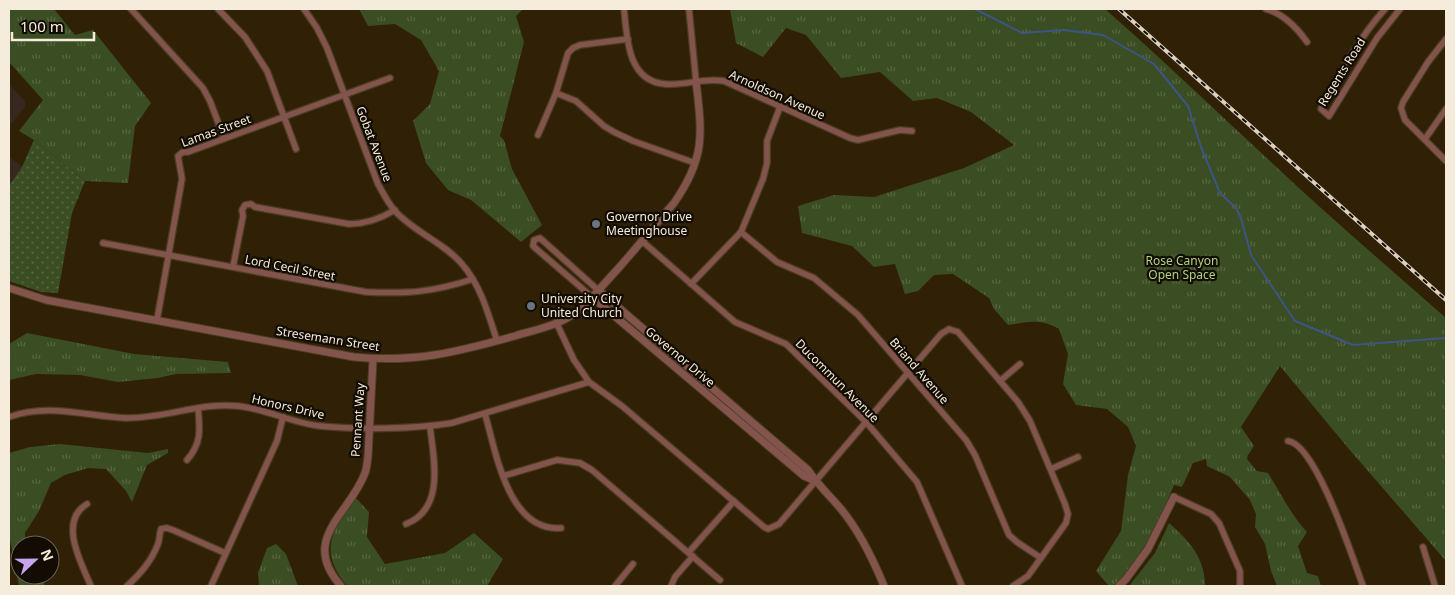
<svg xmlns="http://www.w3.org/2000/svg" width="1455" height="595" viewBox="0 0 1455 595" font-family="'Noto Sans',sans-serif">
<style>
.education{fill:#382621}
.grass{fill:url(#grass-tufts)}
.park{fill:url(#park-dots)}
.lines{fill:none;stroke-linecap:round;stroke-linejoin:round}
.stream{stroke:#3c5586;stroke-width:2}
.minor-casing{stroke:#4c3d23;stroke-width:8}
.tertiary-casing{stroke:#4c3d23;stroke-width:9}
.minor{stroke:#83544c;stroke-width:5.5}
.tertiary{stroke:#83544c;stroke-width:7}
.rail-casing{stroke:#dcd1c0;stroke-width:4}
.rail{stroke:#120c03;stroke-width:2;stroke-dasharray:5.5;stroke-linecap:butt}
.worship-dot{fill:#6b7280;stroke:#120c03;stroke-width:2}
.labels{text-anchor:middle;stroke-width:4.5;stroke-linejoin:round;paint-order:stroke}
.street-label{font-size:12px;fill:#f6ecdc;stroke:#120c03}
.poi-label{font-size:12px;fill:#f6ecdc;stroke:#120c03;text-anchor:start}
.park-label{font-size:12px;fill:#aed381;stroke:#120c03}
</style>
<defs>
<pattern id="grass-tufts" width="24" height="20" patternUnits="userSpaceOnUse" patternTransform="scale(1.25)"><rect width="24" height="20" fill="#3b4d22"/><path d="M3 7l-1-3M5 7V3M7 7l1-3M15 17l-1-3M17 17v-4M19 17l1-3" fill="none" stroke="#586742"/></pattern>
<pattern id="park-dots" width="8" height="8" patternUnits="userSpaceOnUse" patternTransform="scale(1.25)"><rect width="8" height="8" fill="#3b4d22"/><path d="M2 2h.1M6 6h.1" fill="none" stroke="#586742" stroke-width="1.8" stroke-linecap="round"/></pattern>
</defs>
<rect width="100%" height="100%" fill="#302005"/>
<g class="education">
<path d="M9 84 25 101V107L9 127Z"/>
<path d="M9 156 22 167 9 186Z"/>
</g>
<g class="grass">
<path d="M9 9H54L75 35 93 30 151 103 135 126 128 183 85 181 34 140 19 131 43 100 9 62Z"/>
<path d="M359 9H523L516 16 524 42 500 136 504 140 512 169 542 225 521 242 471 200 448 190 426 163 413 121 430 104 439 71 421 40 395 24 368 26Z"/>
<path d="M730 9H1105C1161 58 1215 110 1270 161 1327 215 1387 266 1446 318V561L1348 448 1280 366 1241 427 1254 446 1248 455 1247 459 1257 471 1268 473C1281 493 1291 515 1307 532L1298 546 1307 573 1318 576 1321 586H1277L1271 571 1265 544 1255 527 1256 514 1250 500 1230 477 1207 466 1206 459 1193 463 1182 487 1174 485C1159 522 1143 557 1115 586H1109L1096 571 1121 531 1128 475 1136 446 1128 427 1107 409 1076 405 1063 384 1068 354 1059 329C1039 318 1029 322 1008 325L994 309 989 298 953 274 934 275 918 291 905 294 895 264 874 267 852 246 802 233 798 206 834 195 874 197 964 168 1014 145 971 112 937 98 913 101 880 72 841 78 806 35 786 28 763 57 736 43Z"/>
<path d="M27 333 134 354 228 362 231 373 176 374 158 378 118 382 80 375 36 374 9 380V344Z"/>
<path d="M60 444 148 453 168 449V453L147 465 132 502 126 491 106 469 88 468 65 475 51 483 39 511 25 533V545H20V575H41L45 586H19L9 535V453L30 447Z"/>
<path d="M355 497 369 512 367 537 385 564 445 553 474 533 503 559 487 586H347C318 551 332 530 355 497Z"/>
<path d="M1169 523C1189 541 1205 557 1205 586H1129L1155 553Z"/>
<path d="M276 544 286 554 298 586H259L258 573 267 548Z"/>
</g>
<path class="park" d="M34 140 85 181 72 213 58 293 41 292 9 281V186L22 167Z"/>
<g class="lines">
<path class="stream" d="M975 9 1022 33 1064 30 1103 35 1154 64 1188 106 1201 147 1220 193 1236 208 1241 218 1251 255 1295 321 1353 345 1446 338"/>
<defs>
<g id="minor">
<path d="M131 9 203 88 210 101 224 138"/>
<path d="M218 9 245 37 267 71 296 149"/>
<path d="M304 9 317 28 327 48 378 184C383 193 388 203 395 211 414 232 443 242 462 264 481 286 488 313 497 341"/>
<path d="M624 9C627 37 627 81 665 84 685 86 704 77 724 81L850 138 858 140 900 130 912 131"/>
<path d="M689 9 696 81"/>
<path d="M1266 9C1284 14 1297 28 1307 42"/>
<path d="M1385 9C1358 39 1340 74 1321 109L1329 116 1377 38 1400 9"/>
<path d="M1446 39 1428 62 1403 102 1401 108 1405 120 1446 161"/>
<path d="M556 93 576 101 604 126 614 132 633 141 695 163"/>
<path d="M538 135 556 93 568 53 573 48 580 45 628 39"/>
<path d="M1425 139 1446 109"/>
<path d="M741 232 777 262 814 278 858 315 966 440 975 455 1009 535 1017 542 1041 558"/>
<path d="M642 241 735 322 786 344 866 422 917 482 962 586"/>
<path d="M103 243 366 292C407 294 434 292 473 279"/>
<path d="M233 267 243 216 242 210 245 205 251 204 255 207 349 224C366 224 380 219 395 210"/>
<path d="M691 284 741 232 763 179 767 163V141L780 107"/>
<path d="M592 297 533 246 534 240 540 238 598 290"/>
<path d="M157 320 182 179 178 156 183 152H188L390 78"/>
<path d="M556 322 574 360 589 382 622 406 764 527 768 529 779 524 941 334 949 329 958 332 1018 402 1030 421 1065 504 1068 514 1066 523 1028 576 1013 586"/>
<path d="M1000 381 1020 364"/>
<path d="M485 414C496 452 508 532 561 528"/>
<path d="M9 417C48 403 85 416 125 418 164 419 200 402 238 406 266 409 292 423 320 426 359 430 414 429 452 423L589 382"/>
<path d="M1288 441C1316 444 1353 559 1363 586"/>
<path d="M187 460C202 443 200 429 198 408"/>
<path d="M1051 469 1078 457"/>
<path d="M503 476 557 460 580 463 592 470 720 580"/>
<path d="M1174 497 1211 514 1219 523 1240 571V585"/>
<path d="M87 504C58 521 81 563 91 586"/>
<path d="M406 524C445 509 434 460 430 427"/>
<path d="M1423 547 1435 586"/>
<path d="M689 552 734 501"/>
<path d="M127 586C140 574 151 562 158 544 160 539 159 535 161 529L167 528 173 530 225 553"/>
<path d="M211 586 277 441 283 417"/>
<path d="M615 586 633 564"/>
<path d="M671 586 675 577 693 556"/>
</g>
<g id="tertiary">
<path d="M9 288 46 300 354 357C415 363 457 352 515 336 534 330 558 326 575 313 590 301 602 286 615 272 635 250 654 226 674 203 706 157 702 134 696 81"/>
<path d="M598 290 808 470C818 485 830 496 841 509 860 532 873 559 884 586"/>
<path d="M592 297 804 476 815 481"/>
<path d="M341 586C299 539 350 514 365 473 367 468 367 462 368 457L373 359"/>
<path d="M1119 586 1126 579 1148 549 1174 497"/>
</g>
</defs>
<use href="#minor" class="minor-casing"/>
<use href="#tertiary" class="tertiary-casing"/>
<use href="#minor" class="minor"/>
<use href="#tertiary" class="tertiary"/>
<defs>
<path id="rail" d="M1119 9 1446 300"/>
</defs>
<use href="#rail" class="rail-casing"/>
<use href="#rail" class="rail"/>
</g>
<g class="worship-dot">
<circle cx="596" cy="224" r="5"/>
<circle cx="531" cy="306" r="5"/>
</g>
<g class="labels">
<g class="street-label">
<text transform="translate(1342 72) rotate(-58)" y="4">Regents Road</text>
<text transform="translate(777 95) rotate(24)" y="4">Arnoldson Avenue</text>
<text transform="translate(216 131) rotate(-20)" y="4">Lamas Street</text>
<text transform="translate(374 144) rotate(69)" y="4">Gobat Avenue</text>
<text transform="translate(290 268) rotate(11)" y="4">Lord Cecil Street</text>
<text transform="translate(328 339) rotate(9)" y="4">Stresemann Street</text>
<text transform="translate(680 357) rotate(40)" y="4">Governor Drive</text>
<text transform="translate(919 371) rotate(49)" y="4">Briand Avenue</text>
<text transform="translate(837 381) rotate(45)" y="4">Ducommun Avenue</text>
<text transform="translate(288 407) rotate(13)" y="4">Honors Drive</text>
<text transform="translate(358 420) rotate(-86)" y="4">Pennant Way</text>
</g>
<g class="poi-label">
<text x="606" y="221">Governor Drive<tspan x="606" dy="14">Meetinghouse</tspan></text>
<text x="541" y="303">University City<tspan x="541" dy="14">United Church</tspan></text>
</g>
<g class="park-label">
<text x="1182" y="265">Rose Canyon<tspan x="1182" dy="14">Open Space</tspan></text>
</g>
</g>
<rect width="1455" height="595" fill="none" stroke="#f6ecdc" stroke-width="20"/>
<g transform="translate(35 560) rotate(68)"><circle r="24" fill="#120c03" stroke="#6d665a"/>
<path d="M0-4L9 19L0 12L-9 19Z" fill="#c7a6f0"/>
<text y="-8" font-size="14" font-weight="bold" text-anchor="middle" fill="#f6ecdc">N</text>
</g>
<path d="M12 32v8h82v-8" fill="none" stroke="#f6ecdc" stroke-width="2.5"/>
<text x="20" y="32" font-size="15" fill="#f6ecdc" stroke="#120c03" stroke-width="4" paint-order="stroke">100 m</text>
</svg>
